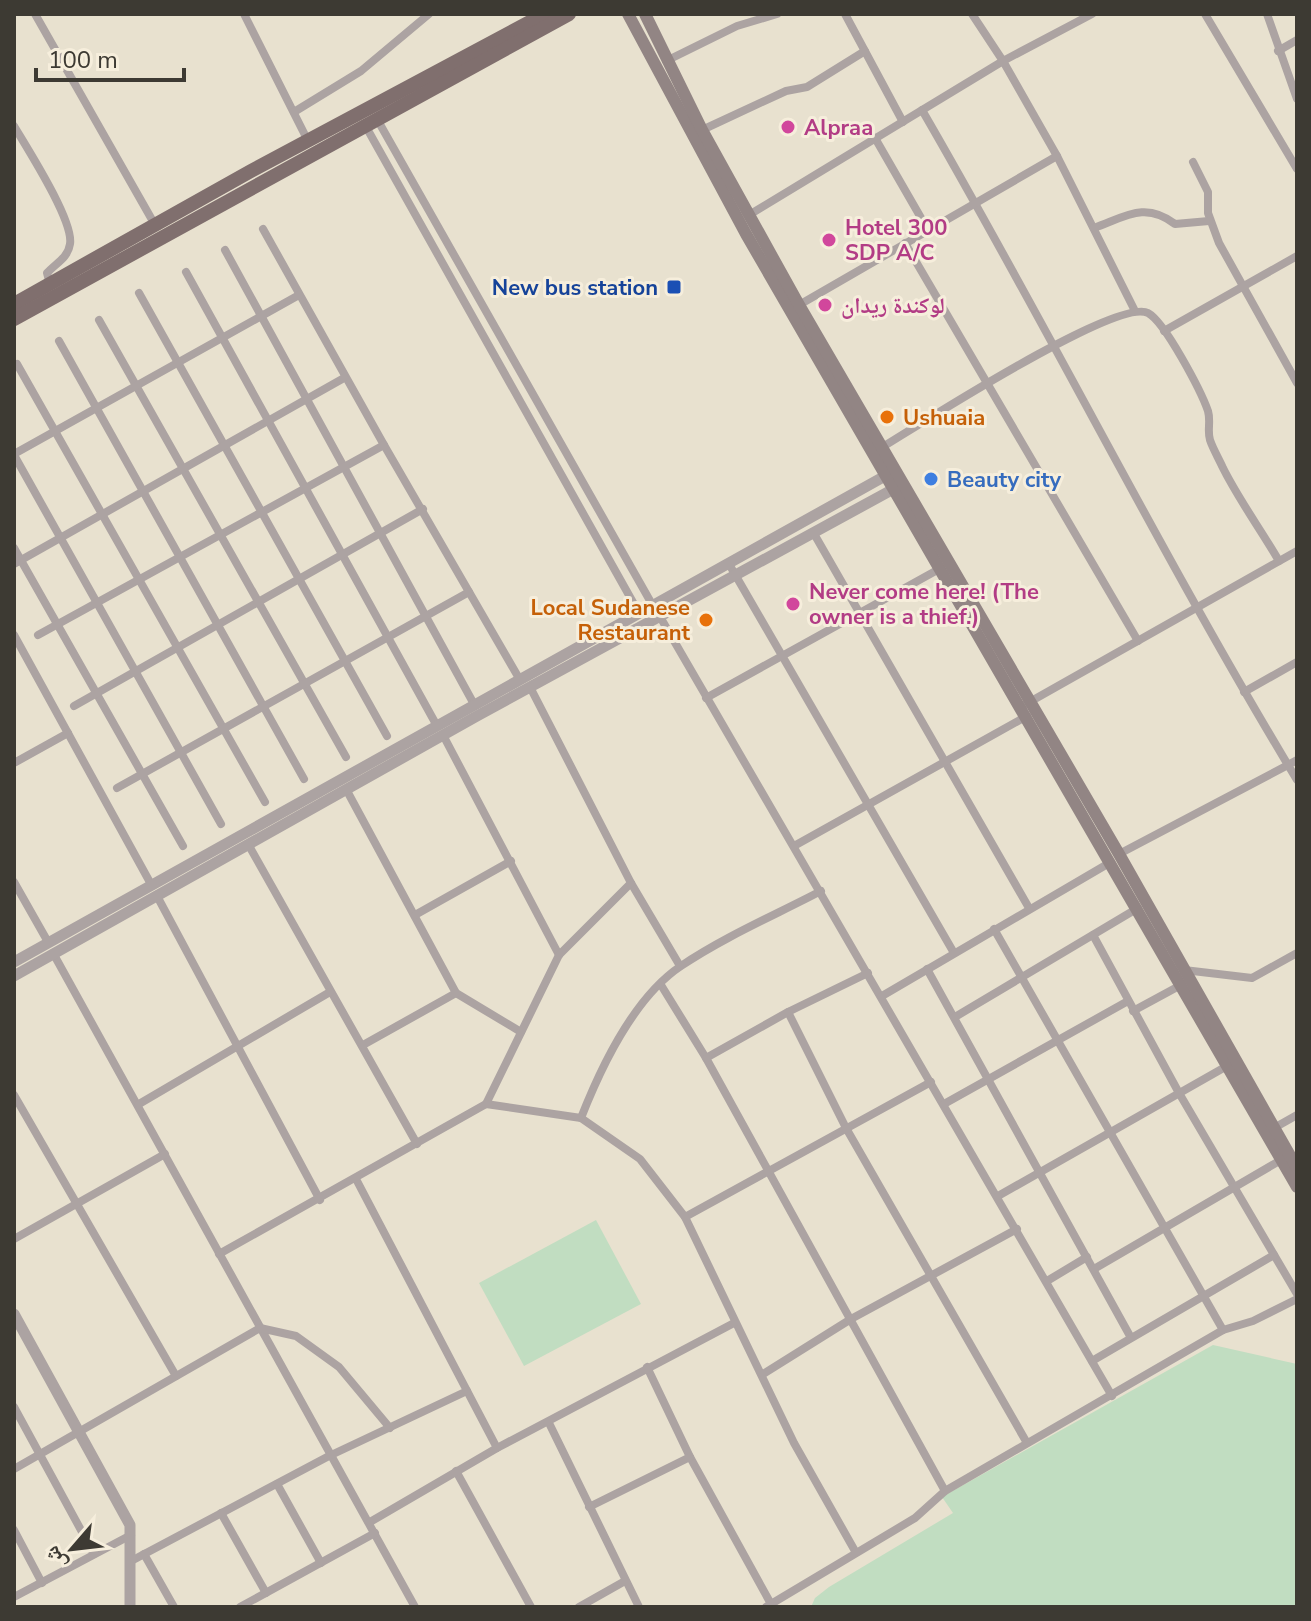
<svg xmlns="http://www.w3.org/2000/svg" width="1311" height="1621" viewBox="0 0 1311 1621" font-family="'Nunito Sans','Noto Naskh Arabic',sans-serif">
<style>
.green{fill:#c1ddc1}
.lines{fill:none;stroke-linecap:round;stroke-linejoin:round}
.minor{stroke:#aca3a2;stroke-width:8}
.tertiary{stroke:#aca3a2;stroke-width:11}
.secondary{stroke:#928584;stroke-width:12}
.primary{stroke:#806f6e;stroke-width:14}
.hotel-dot{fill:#d1479c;stroke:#f6eedc;stroke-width:3}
.transit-dot{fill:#1a4fb4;stroke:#f6eedc;stroke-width:3}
.food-dot{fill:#e8710a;stroke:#f6eedc;stroke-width:3}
.shop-dot{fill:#3f7fe0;stroke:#f6eedc;stroke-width:3}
.labels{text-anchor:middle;stroke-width:6;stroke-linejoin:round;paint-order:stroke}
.hotel-label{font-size:22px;font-weight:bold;fill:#b23c85;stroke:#f6eedc;text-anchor:start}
.transit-label{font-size:22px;font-weight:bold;fill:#164399;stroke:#f6eedc;text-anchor:end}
.food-label{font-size:22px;font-weight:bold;fill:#c56008;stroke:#f6eedc;text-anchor:start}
.shop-label{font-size:22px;font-weight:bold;fill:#366cbe;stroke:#f6eedc;text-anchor:start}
</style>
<rect width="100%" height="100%" fill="#e8e1cf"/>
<g class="green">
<path d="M596 1220 641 1304 524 1366 479 1283Z"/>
<path d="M1213 1345 1297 1364V1607H811L815 1598 829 1587 953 1513 942 1497Z"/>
</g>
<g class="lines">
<g class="minor">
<path d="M35 14 155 225"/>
<path d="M244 14 308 141"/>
<path d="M845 14 903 122"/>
<path d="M972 14 1003 61 1092 14"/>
<path d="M1205 14 1297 169"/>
<path d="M1267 14 1297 99"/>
<path d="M1278 51 1297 40"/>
<path d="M666 61 737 26 777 14"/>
<path d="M922 110C1048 327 1159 550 1288 765L1119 854"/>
<path d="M294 112 361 71 429 14"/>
<path d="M377 119 653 606"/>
<path d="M365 125 639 613"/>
<path d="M14 126C27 148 74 221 70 244 68 258 56 263 47 273L50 284"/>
<path d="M702 130 786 91 807 87 865 51"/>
<path d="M875 138 928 230"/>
<path d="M1193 162 1208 192V213L1219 243 1297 383"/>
<path d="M749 215 1003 61 1057 156 1134 309"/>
<path d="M1094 228C1125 217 1145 201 1175 224L1209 221"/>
<path d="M263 229 384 445"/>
<path d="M905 243 1138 641"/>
<path d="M225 250 475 706"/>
<path d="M186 272 437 726"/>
<path d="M139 293 387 736"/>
<path d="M799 305 1057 156"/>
<path d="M99 320 346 757"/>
<path d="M1164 331 1297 256"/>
<path d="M59 341 304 779"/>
<path d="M17 364 265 802"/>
<path d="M881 448C919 425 1117 297 1148 313 1165 322 1201 391 1208 411 1211 421 1207 431 1210 440 1213 449 1219 459 1223 468 1239 500 1261 530 1279 561"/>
<path d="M14 454 299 295"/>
<path d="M14 455 221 824"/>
<path d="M813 532 1029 908"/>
<path d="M14 548 183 846"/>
<path d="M14 564 344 378"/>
<path d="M729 564 954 953"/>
<path d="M659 615 1112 1396"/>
<path d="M14 635 152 886"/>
<path d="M38 635 384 445 520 680"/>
<path d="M530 687 631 883 680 966"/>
<path d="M1244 692 1297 662"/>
<path d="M706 698 941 568"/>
<path d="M1026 704 1297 551"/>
<path d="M74 706 423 509"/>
<path d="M443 735 559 955"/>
<path d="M1297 760 1288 765 1297 780"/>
<path d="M14 763 68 733"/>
<path d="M117 788 469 592"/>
<path d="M346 789 456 993 521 1032"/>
<path d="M248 844 417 1144"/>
<path d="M794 846 1027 716"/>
<path d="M14 882 48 942"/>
<path d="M157 896 320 1200"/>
<path d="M415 915 511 861"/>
<path d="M994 929 1223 1330"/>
<path d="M1093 935 1179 1093 1297 1294"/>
<path d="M53 953 415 1607"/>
<path d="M927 969 1130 1336"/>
<path d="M1184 970 1252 978 1297 953"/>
<path d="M661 985 706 1058 945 1491"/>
<path d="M882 996 1111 862"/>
<path d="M1133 1011 1181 985"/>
<path d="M788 1012 846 1128 1027 1443"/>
<path d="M955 1017 1138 908"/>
<path d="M363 1045 456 993"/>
<path d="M706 1058 788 1012 868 973"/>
<path d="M14 1095 176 1376"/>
<path d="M139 1104 330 992"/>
<path d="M486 1104 559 955 631 883"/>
<path d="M944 1104 1128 1001"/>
<path d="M581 1118C601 1067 633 998 681 966 724 937 775 915 821 891"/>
<path d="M1274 1128 1297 1115"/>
<path d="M356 1179 497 1448"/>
<path d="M998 1196 1227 1066"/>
<path d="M685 1217 931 1082"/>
<path d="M14 1239 165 1154"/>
<path d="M219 1254 486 1104 581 1118 640 1159 685 1217 794 1443 855 1551"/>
<path d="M1094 1269 1281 1160"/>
<path d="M1047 1281 1087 1257"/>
<path d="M1092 1361 1274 1255"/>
<path d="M647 1367 690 1457 771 1604"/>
<path d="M763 1374 851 1319 1017 1229"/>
<path d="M14 1407 94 1554"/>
<path d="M549 1423 639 1607"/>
<path d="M14 1469 260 1328 296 1336 339 1367 390 1428"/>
<path d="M456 1471 531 1607"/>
<path d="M277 1484 321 1563"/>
<path d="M589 1507 690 1457"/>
<path d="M221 1513 266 1593"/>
<path d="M370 1522 497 1448 734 1323"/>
<path d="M14 1530 42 1583"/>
<path d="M144 1554 174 1607"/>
<path d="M133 1560 329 1456 467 1391"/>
<path d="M14 1597 131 1535"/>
<path d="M240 1607 375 1533"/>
<path d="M579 1607 625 1581"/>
<path d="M766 1607 915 1518 945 1491 1223 1330 1253 1321 1297 1299"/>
</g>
<g class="tertiary">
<path d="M14 962 894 471"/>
<path d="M14 976 477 716 899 486"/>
<path d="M14 1314 130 1525V1607"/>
</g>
<g class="secondary">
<path d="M628 14 746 234 1297 1187"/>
<path d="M645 14 702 130 799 305 1119 854 1297 1168"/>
</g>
<g class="primary">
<path d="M14 304 251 171 545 14"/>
<path d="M14 319 569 14"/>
</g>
</g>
<g class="hotel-dot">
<circle cx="788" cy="127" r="8"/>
<circle cx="829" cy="240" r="8"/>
<circle cx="825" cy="305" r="8"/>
<circle cx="793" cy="604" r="8"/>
</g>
<rect class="transit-dot" x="666" y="279" width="16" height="16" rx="4"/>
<g class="food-dot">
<circle cx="887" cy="417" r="8"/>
<circle cx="706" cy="620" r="8"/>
</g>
<circle class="shop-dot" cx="931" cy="479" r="8"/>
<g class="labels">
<g class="hotel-label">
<text x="804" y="135">Alpraa</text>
<text x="845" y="235">Hotel 300<tspan x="845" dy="25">SDP A/C</tspan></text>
<text x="841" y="313">لوكندة ريدان</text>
<text x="809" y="599">Never come here! (The<tspan x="809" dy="25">owner is a thief.)</tspan></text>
</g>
<g class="transit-label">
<text x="658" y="295">New bus station</text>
</g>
<g class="food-label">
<text x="903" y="425">Ushuaia</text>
<text x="690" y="615" text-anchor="end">Local Sudanese<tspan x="690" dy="25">Restaurant</tspan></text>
</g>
<g class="shop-label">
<text x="947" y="487">Beauty city</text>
</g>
</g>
<rect width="1311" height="1621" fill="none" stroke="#3d3a33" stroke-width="32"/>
<g transform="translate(72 1549) rotate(242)" stroke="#f6eedc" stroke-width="6" paint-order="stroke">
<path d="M0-6L14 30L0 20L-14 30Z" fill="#3d3a33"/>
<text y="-12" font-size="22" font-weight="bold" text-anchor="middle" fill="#3d3a33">ش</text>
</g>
<path d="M36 68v12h148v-12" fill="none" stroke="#3d3a33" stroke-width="4"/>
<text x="48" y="68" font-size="24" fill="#3d3a33" stroke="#f6eedc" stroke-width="6" paint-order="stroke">100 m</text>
</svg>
